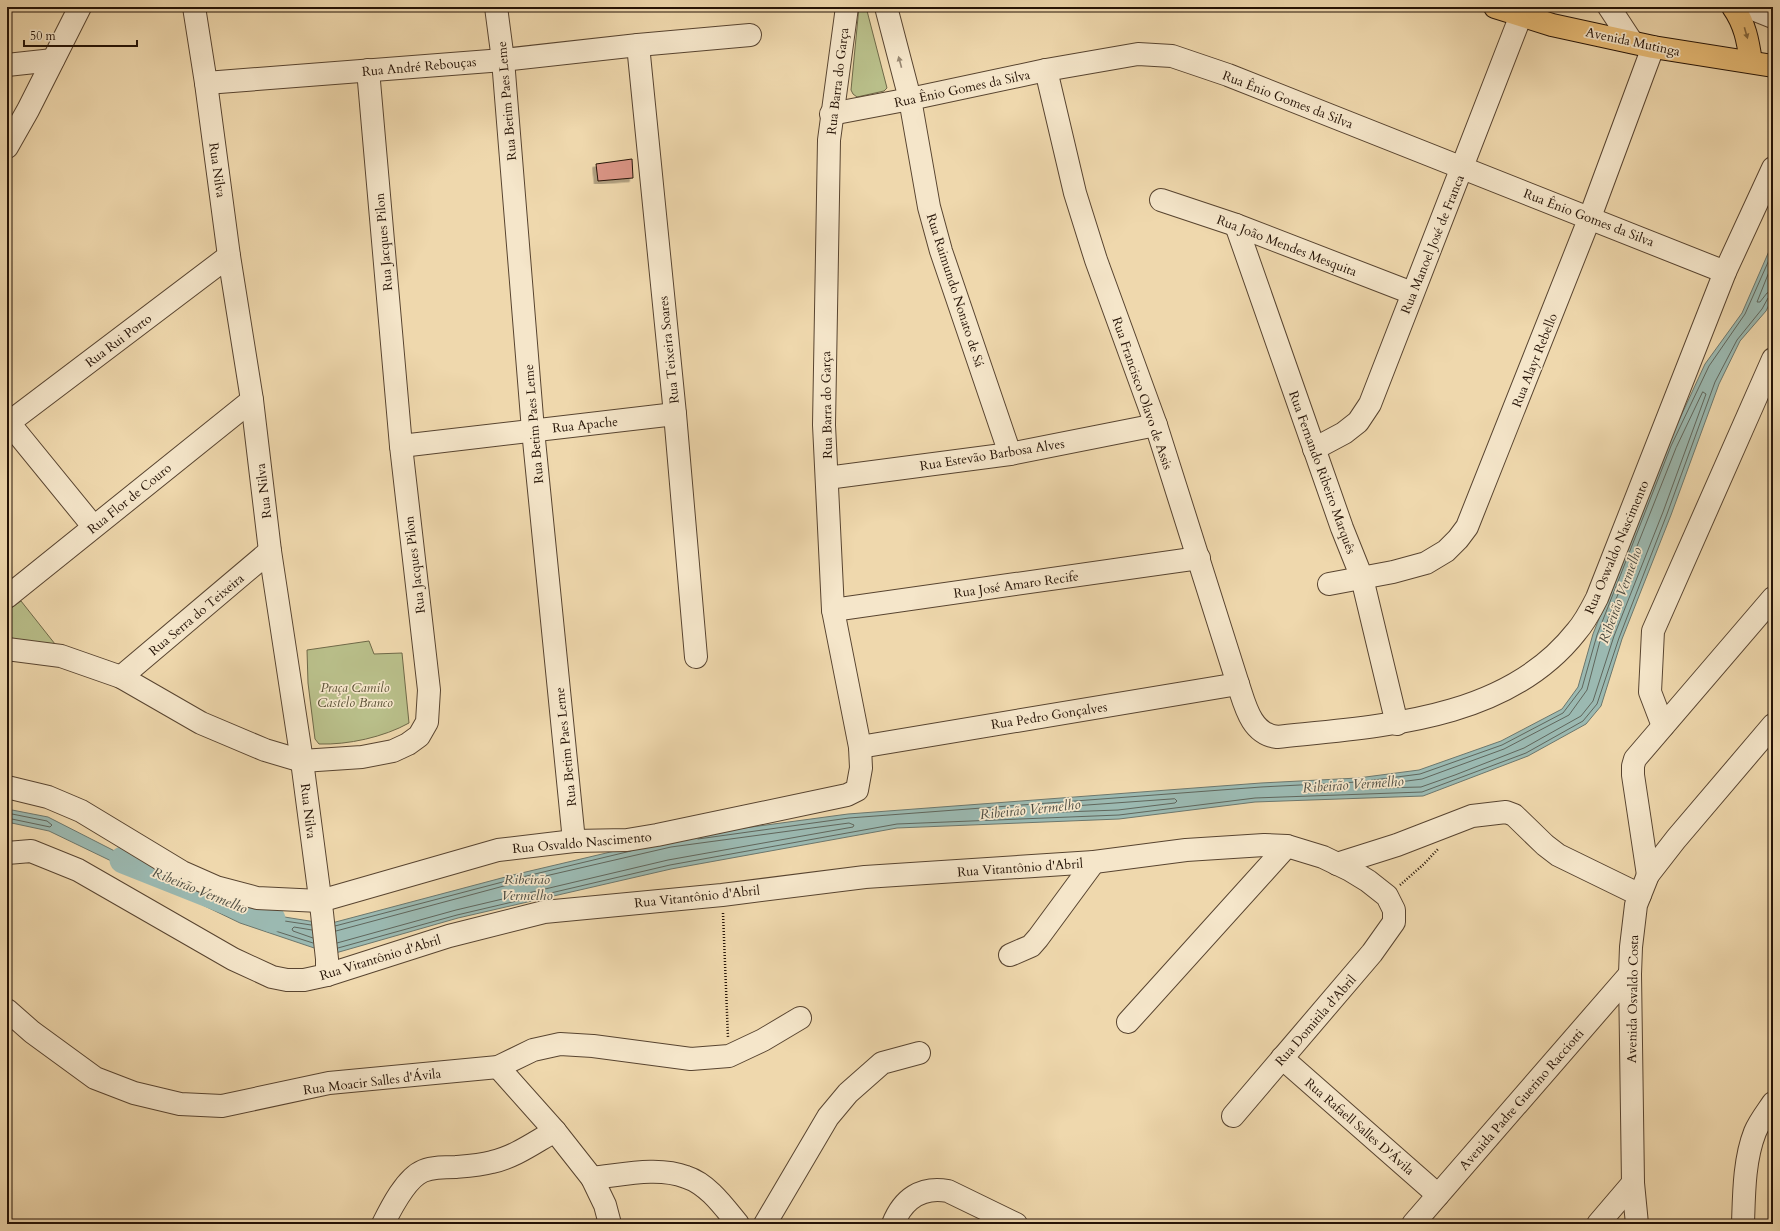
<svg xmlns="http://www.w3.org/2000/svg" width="1780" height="1231" viewBox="0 0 1780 1231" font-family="Cardo,serif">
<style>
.green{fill:#b9bf8a;stroke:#6f6948}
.water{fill:#9bb9b1;stroke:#6c776d}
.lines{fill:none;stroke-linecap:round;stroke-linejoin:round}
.shore{stroke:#60665c;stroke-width:1}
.river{stroke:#9bb9b1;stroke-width:27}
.building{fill:#db9586;stroke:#251306;filter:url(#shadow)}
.minor-casing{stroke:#584430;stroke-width:24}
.major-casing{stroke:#251306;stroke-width:24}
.path{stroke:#251306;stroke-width:2.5;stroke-dasharray:1 2;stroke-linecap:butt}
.minor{stroke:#f5e6ca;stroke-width:22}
.major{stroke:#e8bc76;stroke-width:22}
.oneway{fill:#86683e}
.oneway2{fill:#978772}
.labels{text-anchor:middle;stroke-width:3.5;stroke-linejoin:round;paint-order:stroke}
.street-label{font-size:13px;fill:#251306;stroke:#f5e6ca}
.park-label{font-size:13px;font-style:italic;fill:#594f34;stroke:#f5e6ca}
.water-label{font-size:14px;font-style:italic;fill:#4e4d42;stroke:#f5e6ca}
</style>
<defs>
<filter id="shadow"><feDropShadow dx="-3.5" dy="3.5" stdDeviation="0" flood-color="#0004"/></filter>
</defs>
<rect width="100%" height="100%" fill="#efd8ad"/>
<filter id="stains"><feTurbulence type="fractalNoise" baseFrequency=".005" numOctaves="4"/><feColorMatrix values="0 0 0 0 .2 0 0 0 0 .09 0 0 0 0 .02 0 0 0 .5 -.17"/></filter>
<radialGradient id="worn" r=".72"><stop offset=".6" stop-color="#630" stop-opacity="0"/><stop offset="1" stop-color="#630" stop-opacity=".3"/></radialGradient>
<g class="green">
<path d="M859 7H866L887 88 884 91 857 97 853 94 851 90Z"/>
<path d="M21 601 55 644 7 639V611Z"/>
<path d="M369 641 374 654 402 653 409 723C384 737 348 745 319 744L315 739 308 683 307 650Z"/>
</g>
<path class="water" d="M1773 242V297L1766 311 1740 341 1719 384 1671 515 1622 639 1601 706 1586 724 1528 756 1423 796 1255 802 1119 819 897 828 671 869 458 918 332 954 240 923 49 831 7 822V809L48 817 195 892 266 914 328 924 513 875 670 838 848 814 1261 783 1358 778 1419 770 1501 741 1562 709 1578 687 1593 634 1668 444 1705 364 1742 313Z"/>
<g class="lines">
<g class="shore">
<path d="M1773 262 1757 302H1760L1767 293 1773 291"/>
<path d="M1703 392 1706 394 1663 512 1614 636 1593 701 1581 716 1524 748 1455 775 1421 787 1377 788V785L1422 779 1504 749 1569 715 1587 690 1601 637 1676 448Z"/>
<path d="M1175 799 1177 801 1175 803 1118 810 1035 813 1033 811 1035 809Z"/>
<path d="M7 813 47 821 52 825 50 827 7 818"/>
<path d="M698 839 849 818 1261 787 1358 782 1420 774 1502 745 1563 713 1582 688 1597 635 1671 446 1709 366 1745 314 1773 251"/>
<path d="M311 925 265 918 216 903 214 905 215 907 241 920 313 943"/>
<path d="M335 926 514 879 631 851"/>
<path d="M312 930 294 927 292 929 293 931 313 938"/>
<path d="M336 931 515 883 671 847 849 823 854 825 853 827 668 860 456 910 337 943"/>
<path d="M338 948 457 915 670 865 897 824 1119 815 1255 798 1422 792 1526 753 1583 721 1597 704 1619 638 1667 514 1715 382 1737 340 1762 309 1768 298 1773 296"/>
</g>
<path class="river" d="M123 860 272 919"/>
</g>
<path class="building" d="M632 159 633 178 598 181 596 164Z"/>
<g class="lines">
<defs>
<g id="minor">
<path d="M194 7 206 83 229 256 252 400 270 551 302 761 322 913 327 959V975"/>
<path d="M496 7 503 60 533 430 574 841"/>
<path d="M886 7 910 99 929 207 941 251 1010 454"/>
<path d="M1609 7 1632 42"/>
<path d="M1748 7 1773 17"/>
<path d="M638 45 675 414 696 657"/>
<path d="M7 65 53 60"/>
<path d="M1046 70 1075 193 1096 260 1156 425 1238 684C1245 705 1251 734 1277 737 1380 726 1506 721 1576 632 1585 622 1591 610 1597 598L1725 272 1773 168"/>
<path d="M206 83 503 60 638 45 750 35"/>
<path d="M831 114 910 99 1046 70 1138 54 1172 56 1228 75 1725 272"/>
<path d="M7 147 28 110 80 7"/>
<path d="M1161 200 1236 225 1412 293"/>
<path d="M1236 225 1342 528 1362 578 1397 724"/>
<path d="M9 423 93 526"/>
<path d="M7 424 229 256"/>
<path d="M401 446 675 414"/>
<path d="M1314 449 1344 433 1358 422 1370 404 1521 15"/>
<path d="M827 478 1010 454 1156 425"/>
<path d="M1329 584 1393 572 1426 563 1446 551 1458 539 1467 527 1590 217 1653 47"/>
<path d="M7 597 252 400"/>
<path d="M833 610 1199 558"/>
<path d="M7 649 61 656 121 677 201 723 265 750 302 761 362 757 393 751 408 744 419 736 427 722 429 690 401 446 368 70"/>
<path d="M121 677 270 551"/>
<path d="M1663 726 1650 692 1653 631 1773 359"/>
<path d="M860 747 1238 684"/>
<path d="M7 787 48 797 81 811 182 872 216 887 257 898 320 901 498 850 574 841 627 840 657 835 847 795 857 790 861 768 860 747 833 610 824 425 829 140 847 7"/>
<path d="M7 853 31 851 78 870 233 959 272 977 287 980H304L327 975 449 936 544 912 722 895 865 877 1094 862 1186 850 1264 845 1287 846 1323 857 1350 870 1368 881 1387 896 1394 910V922L1372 953 1233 1116"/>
<path d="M1337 864 1397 845 1472 816 1506 812 1514 815 1545 845 1558 855 1640 895"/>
<path d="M1648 875 1633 775V766L1635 759 1773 598"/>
<path d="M1010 955 1031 946 1038 938 1094 862"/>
<path d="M7 1010 32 1032 95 1078 134 1093 180 1104 222 1106 329 1083 498 1067 533 1050 560 1044 593 1046 691 1059 729 1056 763 1040 800 1018"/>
<path d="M1128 1022 1287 846"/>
<path d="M1282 1058 1438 1195"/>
<path d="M498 1067 555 1131 592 1178 605 1205 610 1224"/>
<path d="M592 1178C622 1175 658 1166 686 1177 708 1184 724 1207 738 1224"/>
<path d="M383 1224C391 1208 406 1178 423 1171 433 1167 445 1167 456 1167 468 1166 481 1165 492 1162 515 1157 535 1142 555 1131"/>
<path d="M765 1224 828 1117 848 1093 882 1063 919 1053"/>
<path d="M893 1224C903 1199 921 1186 948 1191L1016 1224"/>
<path d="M1413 1224 1630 974"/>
<path d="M1598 1224 1633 1183"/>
<path d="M1637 1224 1633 1183 1630 974 1631 947 1636 905 1648 875 1676 839 1773 725"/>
<path d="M1743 1224C1744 1194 1744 1160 1755 1132 1759 1122 1767 1112 1773 1103"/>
</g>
<g id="major">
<path d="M1495 7 1552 25 1653 47 1773 66"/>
<path d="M1733 7C1745 24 1748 41 1751 62"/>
</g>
</defs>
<use href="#minor" class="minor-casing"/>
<use href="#major" class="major-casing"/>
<g class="path">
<path d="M1400 885 1424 864 1438 849"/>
<path d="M723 913 728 1038"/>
</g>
<use href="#minor" class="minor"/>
<use href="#major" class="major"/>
</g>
<defs><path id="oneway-solid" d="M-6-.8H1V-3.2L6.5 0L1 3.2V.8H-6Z"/></defs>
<use class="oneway" href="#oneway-solid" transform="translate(1746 33) rotate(74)"/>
<use class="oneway2" href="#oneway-solid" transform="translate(900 62) rotate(-105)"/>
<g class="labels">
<g class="street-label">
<text transform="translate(1633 41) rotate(12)" y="5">Avenida Mutinga</text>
<text transform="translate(419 66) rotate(-5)" y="5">Rua André Rebouças</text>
<text transform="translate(837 81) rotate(-83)" y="5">Rua Barra do Garça</text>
<text transform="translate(962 88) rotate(-12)" y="5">Rua Ênio Gomes da Silva</text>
<text transform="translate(1288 99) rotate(21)" y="5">Rua Ênio Gomes da Silva</text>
<text transform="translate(506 101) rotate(-95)" y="5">Rua Betim Paes Leme</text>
<text transform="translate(218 170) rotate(82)" y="5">Rua Nilva</text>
<text transform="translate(1589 217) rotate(21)" y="5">Rua Ênio Gomes da Silva</text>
<text transform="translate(383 242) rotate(-95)" y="5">Rua Jacques Pilon</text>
<text transform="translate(1432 244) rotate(-68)" y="5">Rua Manoel José de Franca</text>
<text transform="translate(1287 245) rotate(21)" y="5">Rua João Mendes Mesquita</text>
<text transform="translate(956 290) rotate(72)" y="5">Rua Raimundo Nonato de Sá</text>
<text transform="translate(118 340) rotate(-37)" y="5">Rua Rui Porto</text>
<text transform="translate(668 350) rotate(-96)" y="5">Rua Teixeira Soares</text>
<text transform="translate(1534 360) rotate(-68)" y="5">Rua Alayr Rebello</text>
<text transform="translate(1143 393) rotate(71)" y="5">Rua Francisco Olavo de Assis</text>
<text transform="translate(826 405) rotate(-91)" y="5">Rua Barra do Garça</text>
<text transform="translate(533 424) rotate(-95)" y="5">Rua Betim Paes Leme</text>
<text transform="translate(585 424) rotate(-6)" y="5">Rua Apache</text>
<text transform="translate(992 454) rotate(-9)" y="5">Rua Estevão Barbosa Alves</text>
<text transform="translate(1323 472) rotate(70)" y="5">Rua Fernando Ribeiro Marquês</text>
<text transform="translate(263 491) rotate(-97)" y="5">Rua Nilva</text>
<text transform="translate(129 498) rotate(-39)" y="5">Rua Flor de Couro</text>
<text transform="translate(1616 547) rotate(-67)" y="5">Rua Oswaldo Nascimento</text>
<text transform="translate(414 565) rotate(-97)" y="5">Rua Jacques Pilon</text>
<text transform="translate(1016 584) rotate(-8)" y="5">Rua José Amaro Recife</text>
<text transform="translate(196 614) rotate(-40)" y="5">Rua Serra do Teixeira</text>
<text transform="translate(1049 715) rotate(-9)" y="5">Rua Pedro Gonçalves</text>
<text transform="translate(565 747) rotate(-96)" y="5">Rua Betim Paes Leme</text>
<text transform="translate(309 811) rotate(83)" y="5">Rua Nilva</text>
<text transform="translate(582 842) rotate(-5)" y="5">Rua Osvaldo Nascimento</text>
<text transform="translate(1020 867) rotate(-4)" y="5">Rua Vitantônio d'Abril</text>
<text transform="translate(697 896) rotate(-6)" y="5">Rua Vitantônio d'Abril</text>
<text transform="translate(380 957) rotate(-17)" y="5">Rua Vitantônio d'Abril</text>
<text transform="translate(1632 999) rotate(-89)" y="5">Avenida Osvaldo Costa</text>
<text transform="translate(1315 1020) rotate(-49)" y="5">Rua Domitila d'Abril</text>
<text transform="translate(372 1081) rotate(-7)" y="5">Rua Moacir Salles d'Ávila</text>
<text transform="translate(1521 1099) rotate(-49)" y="5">Avenida Padre Guerino Racciotti</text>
<text transform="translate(1360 1126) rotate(41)" y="5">Rua Rafaell Salles D'Ávila</text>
</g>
<g class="park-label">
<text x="355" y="692">Praça Camilo<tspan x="355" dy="15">Castelo Branco</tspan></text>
</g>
<g class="water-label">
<text transform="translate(1620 595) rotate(-70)" y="5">Ribeirão Vermelho</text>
<text transform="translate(1353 784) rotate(-4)" y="5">Ribeirão Vermelho</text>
<text transform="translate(1030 809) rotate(-6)" y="5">Ribeirão Vermelho</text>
<text x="527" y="884">Ribeirão<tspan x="527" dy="16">Vermelho</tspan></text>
<text transform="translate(200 890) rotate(22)" y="5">Ribeirão Vermelho</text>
</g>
</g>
<rect width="1780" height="1231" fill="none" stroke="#efd8ad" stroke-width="24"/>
<rect x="8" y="8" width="1764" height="1215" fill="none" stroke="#251306" stroke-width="2"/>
<rect x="12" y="12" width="1756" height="1207" fill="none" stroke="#251306"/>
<path d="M24 40v6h113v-6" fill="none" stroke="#251306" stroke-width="2"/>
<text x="30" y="40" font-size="12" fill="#251306" stroke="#f5e6ca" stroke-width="3" paint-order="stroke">50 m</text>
<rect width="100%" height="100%" filter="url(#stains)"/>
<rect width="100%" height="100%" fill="url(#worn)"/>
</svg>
